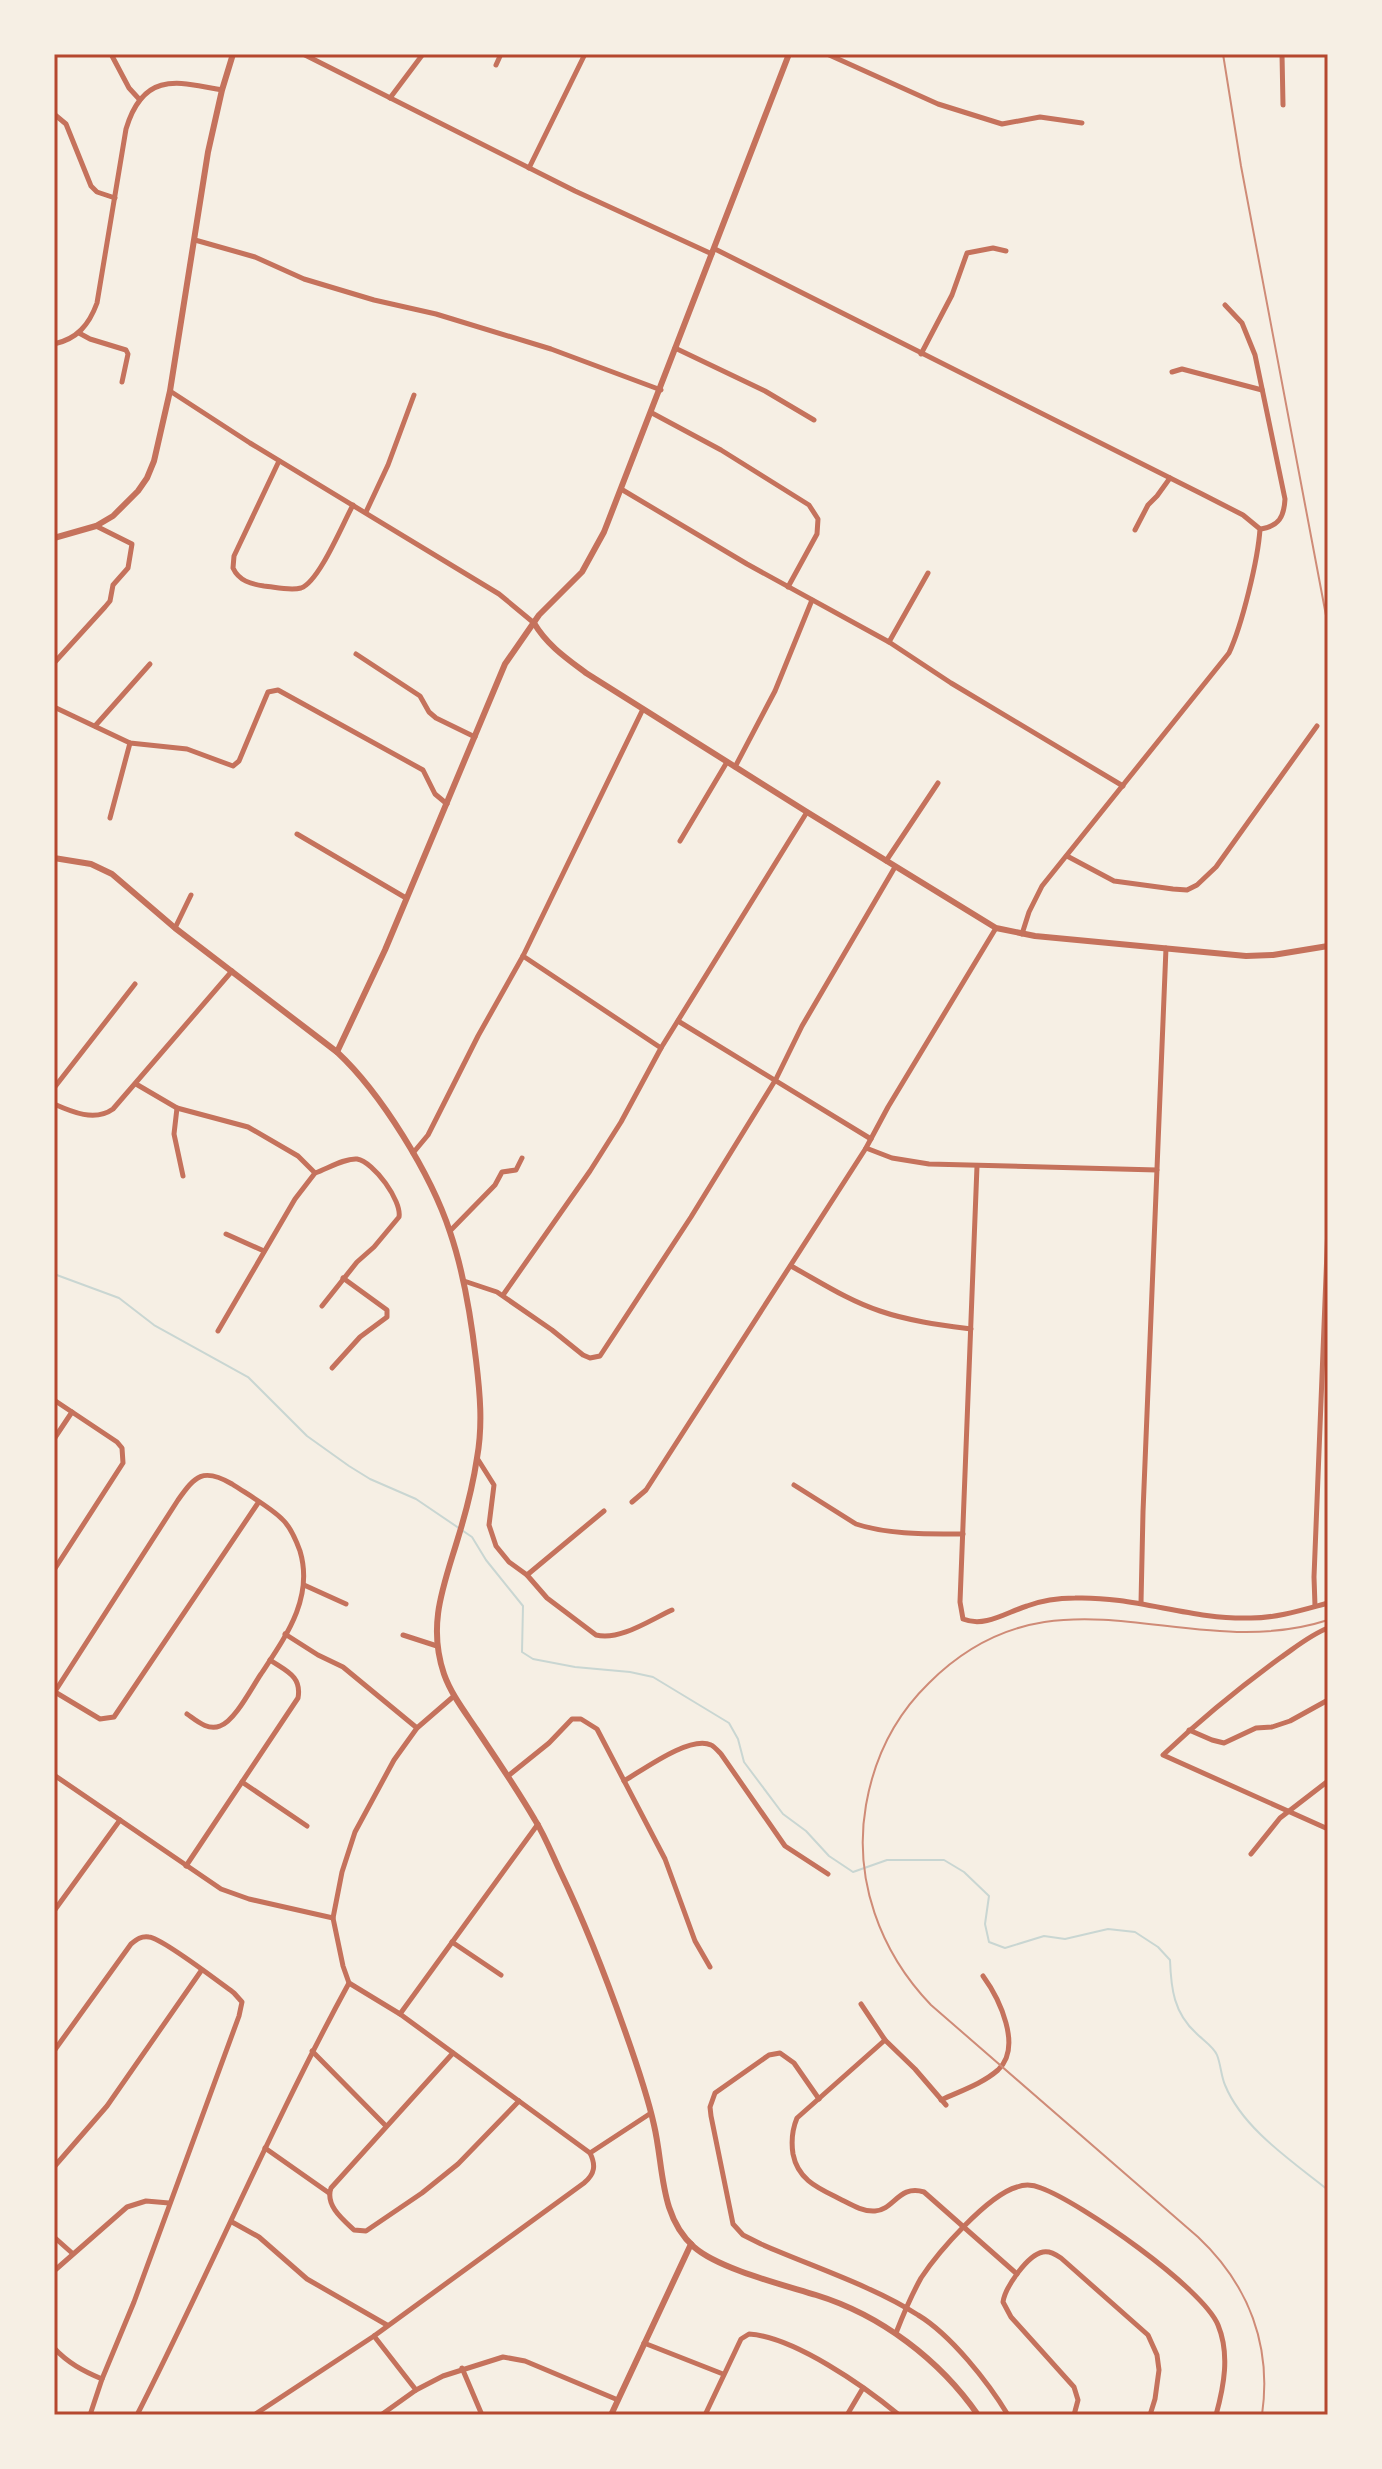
<svg xmlns="http://www.w3.org/2000/svg" width="1382" height="2469" viewBox="0 0 1382 2469" font-family="Lato,sans-serif">
<style>
.lines{fill:none;stroke-linecap:round;stroke-linejoin:round}
.stream{stroke:#c9d6d2;stroke-width:2}
.minor{stroke:#c5725c;stroke-width:5}
.tertiary{stroke:#c5725c;stroke-width:6}
.rail{stroke:#cf8b77;stroke-width:2}
.neatline{fill:none;stroke:#b5482f;stroke-width:3}
</style>
<rect width="100%" height="100%" fill="#f6efe4"/>
<g class="lines">
<path class="stream" d="M54 1274 119 1298 154 1325 248 1377 307 1436 349 1466 370 1479 416 1499 472 1537 486 1560 523 1606 522 1652 533 1659 575 1667 630 1672 653 1677 729 1723 738 1739 744 1762 783 1814 806 1831 829 1856 853 1872 887 1860H944L964 1872 989 1896 985 1924 989 1942 1005 1948 1044 1936 1065 1939 1108 1929 1135 1932 1158 1947 1170 1960C1171 1989 1174 2013 1196 2033 1203 2040 1214 2047 1217 2055 1221 2065 1221 2076 1225 2085 1243 2129 1292 2161 1328 2190"/>
<g class="minor">
<path d="M111 54 129 88 140 100"/>
<path d="M303 54 575 191 712 254"/>
<path d="M827 54 938 104 1002 124 1040 117 1082 123"/>
<path d="M1282 54 1283 105"/>
<path d="M496 65 501 54"/>
<path d="M390 98 423 54"/>
<path d="M54 114 66 124 91 186 97 192 115 198"/>
<path d="M529 168 585 54"/>
<path d="M195 240 255 257 304 279 374 300 436 314 551 349 661 390"/>
<path d="M715 249 1202 494 1243 515 1260 529C1258 560 1242 625 1229 653L1042 886 1029 912 1022 934"/>
<path d="M1225 305 1242 323 1255 355 1285 499C1284 517 1279 526 1261 529"/>
<path d="M79 333 90 339 126 350 128 354 122 382"/>
<path d="M54 344C77 339 89 325 97 303L126 129C143 72 176 81 222 90"/>
<path d="M675 348 765 391 814 420"/>
<path d="M921 354 952 295 967 253 993 248 1006 251"/>
<path d="M1172 372 1182 369 1262 390"/>
<path d="M170 391 250 443 499 594 534 623"/>
<path d="M652 413 721 450 809 505 818 519 817 534 788 587"/>
<path d="M279 461 234 556 233 568C239 581 251 584 264 586 275 587 290 591 301 588 319 582 343 523 353 505"/>
<path d="M621 489 747 564 889 642 951 683 1123 786"/>
<path d="M366 512 388 465 414 395"/>
<path d="M1135 530 1148 505 1157 496 1170 478"/>
<path d="M889 642 928 573"/>
<path d="M356 654 420 696 429 712 436 718 475 737"/>
<path d="M54 663 105 607 110 601 113 585 128 568 132 544 96 526"/>
<path d="M54 707 130 743 187 749 233 766 239 761 268 692 278 690 423 770 435 794 447 804"/>
<path d="M95 726 150 664"/>
<path d="M735 767 775 691 812 600"/>
<path d="M110 818 130 743"/>
<path d="M297 834 406 898"/>
<path d="M680 841 727 762"/>
<path d="M1067 856 1114 881 1173 889 1187 890 1197 885 1216 867 1317 726"/>
<path d="M886 861 938 783"/>
<path d="M175 928 191 895"/>
<path d="M523 956 661 1048"/>
<path d="M678 1021 871 1139"/>
<path d="M136 1084 177 1108 248 1127 298 1156 315 1173C327 1169 344 1158 357 1159 374 1162 402 1201 399 1217L374 1247 357 1262 322 1306"/>
<path d="M54 1088 135 984"/>
<path d="M54 1104C72 1112 95 1122 113 1109L232 971"/>
<path d="M177 1108 174 1134 183 1176"/>
<path d="M866 1148 892 1158 929 1164 1157 1170"/>
<path d="M413 1153 428 1135 478 1036 523 956 643 709"/>
<path d="M977 1166 960 1602 963 1619C985 1628 1007 1612 1027 1606 1043 1600 1059 1598 1075 1598 1135 1596 1191 1620 1251 1618 1277 1618 1302 1610 1328 1603"/>
<path d="M450 1231 495 1185 502 1172 516 1170 522 1158"/>
<path d="M226 1234 264 1251"/>
<path d="M791 1266C820 1282 849 1301 880 1311 909 1321 941 1325 971 1329"/>
<path d="M464 1281 497 1292 552 1330 583 1355 590 1358 600 1356 691 1217 776 1079 802 1026 895 867"/>
<path d="M503 1295 590 1171 621 1122 661 1048 807 812"/>
<path d="M218 1331 295 1199 315 1173"/>
<path d="M332 1368 360 1337 387 1317V1310L343 1278"/>
<path d="M54 1400 117 1442 122 1448 123 1463 54 1570"/>
<path d="M54 1439 72 1412"/>
<path d="M477 1458 494 1485 489 1525 496 1546 509 1562 527 1575 547 1598 596 1635C620 1641 650 1620 672 1610"/>
<path d="M794 1485 856 1524C889 1535 927 1534 963 1534"/>
<path d="M632 1502 646 1490 866 1148 888 1107 996 928"/>
<path d="M527 1575 604 1511"/>
<path d="M304 1585 346 1604"/>
<path d="M1141 1603 1143 1512 1166 948"/>
<path d="M1315 1606 1314 1577 1328 1226"/>
<path d="M1328 1628C1310 1635 1296 1647 1280 1658 1239 1688 1200 1720 1163 1755L1328 1829"/>
<path d="M285 1634 318 1655 343 1667 417 1728"/>
<path d="M403 1635 437 1646"/>
<path d="M55 1692 100 1719 114 1717 258 1503"/>
<path d="M54 1693 178 1500C195 1476 203 1467 232 1484 247 1494 270 1507 282 1519 291 1527 296 1540 300 1551 314 1598 286 1636 261 1674 252 1687 235 1721 220 1726 208 1731 197 1721 187 1714"/>
<path d="M1189 1730 1212 1740 1224 1743 1256 1728 1272 1727 1290 1721 1328 1700"/>
<path d="M54 1775 221 1889 249 1899 333 1918"/>
<path d="M508 1776 549 1743 572 1719H581L597 1729 665 1859 695 1941 710 1967"/>
<path d="M624 1781C643 1770 690 1735 711 1745 714 1746 719 1752 721 1754L785 1846 828 1874"/>
<path d="M242 1782 307 1826"/>
<path d="M1251 1854 1280 1818 1328 1781"/>
<path d="M186 1866 298 1698C302 1676 286 1671 270 1660"/>
<path d="M54 1911 120 1820"/>
<path d="M452 1942 501 1975"/>
<path d="M861 2004 885 2040 915 2069 946 2105"/>
<path d="M400 2014 538 1824"/>
<path d="M885 2040 797 2118C792 2130 791 2141 793 2154 798 2180 818 2188 840 2199 850 2204 863 2212 875 2211 894 2210 899 2184 924 2192L1017 2274"/>
<path d="M54 2051 131 1944C137 1939 141 1936 149 1937 162 1938 219 1982 234 1993L242 2002 239 2016 134 2302 102 2379 90 2415"/>
<path d="M312 2051 386 2126"/>
<path d="M453 2053 331 2188C325 2205 342 2219 354 2230L366 2231 422 2193 458 2164 519 2101"/>
<path d="M819 2099 794 2063 780 2053 769 2055 715 2093 710 2107 711 2116 733 2224 743 2235 761 2244C811 2266 873 2286 918 2315 951 2335 988 2382 1008 2415"/>
<path d="M941 2100C960 2091 982 2084 998 2070 1023 2047 999 1998 983 1976"/>
<path d="M265 2148 329 2193"/>
<path d="M590 2153 651 2113"/>
<path d="M54 2167 107 2106 201 1971"/>
<path d="M232 2222 259 2237 307 2279 387 2325"/>
<path d="M54 2237 72 2253"/>
<path d="M54 2271 127 2207 146 2201 169 2203"/>
<path d="M896 2333C903 2315 911 2296 921 2278 938 2252 988 2195 1017 2187 1025 2184 1034 2185 1041 2188 1080 2202 1203 2288 1218 2325 1230 2354 1224 2386 1216 2415"/>
<path d="M374 2336 416 2390"/>
<path d="M644 2343 723 2374"/>
<path d="M54 2348C68 2363 83 2371 102 2379"/>
<path d="M462 2368 482 2415"/>
<path d="M137 2415C210 2272 272 2124 349 1983"/>
<path d="M254 2415 374 2336 584 2183C595 2174 596 2165 590 2153L400 2014 349 1983 343 1966 333 1918 342 1872 355 1832 394 1760 417 1728 454 1696"/>
<path d="M381 2415 416 2390 443 2376 503 2357 525 2361 618 2400"/>
<path d="M705 2415 741 2339 749 2334C794 2337 864 2386 899 2415"/>
<path d="M847 2415 863 2388"/>
<path d="M1074 2415 1078 2400 1074 2387 1011 2317 1003 2302C1005 2288 1027 2255 1043 2252 1050 2251 1055 2254 1061 2258L1148 2335 1157 2355 1159 2370 1155 2399 1150 2415"/>
</g>
<g class="tertiary">
<path d="M54 538 96 526 113 516 138 491 147 478 154 461 170 391 208 152 222 90 233 54"/>
<path d="M534 623C547 645 566 658 586 673L807 812 996 928 1035 936 1246 956 1273 955 1328 946"/>
<path d="M54 858 91 864 112 874 175 928 337 1052C381 1093 431 1174 450 1232 464 1273 471 1317 476 1360 480 1393 483 1425 477 1458 473 1485 466 1512 458 1538 444 1585 427 1624 444 1674 451 1694 465 1712 477 1730 497 1760 517 1789 535 1820 545 1836 552 1854 560 1871 585 1923 606 1977 625 2031 636 2062 647 2093 654 2125 664 2167 659 2216 694 2247 719 2269 784 2285 816 2295 881 2315 940 2360 978 2415"/>
<path d="M337 1052 385 950 505 664 539 615 582 572 604 532 789 54"/>
<path d="M611 2415 691 2244"/>
</g>
<g class="rail">
<path d="M1223 54 1241 166 1328 626"/>
<path d="M1262 2415C1272 2346 1249 2285 1198 2237L931 2005C880 1952 853 1879 866 1805 874 1759 895 1716 929 1683 1056 1556 1186 1666 1328 1620"/>
</g>
</g>
<rect width="1382" height="2469" fill="none" stroke="#f6efe4" stroke-width="112"/>
<rect x="56" y="56" width="1270" height="2357" class="neatline"/>
</svg>
